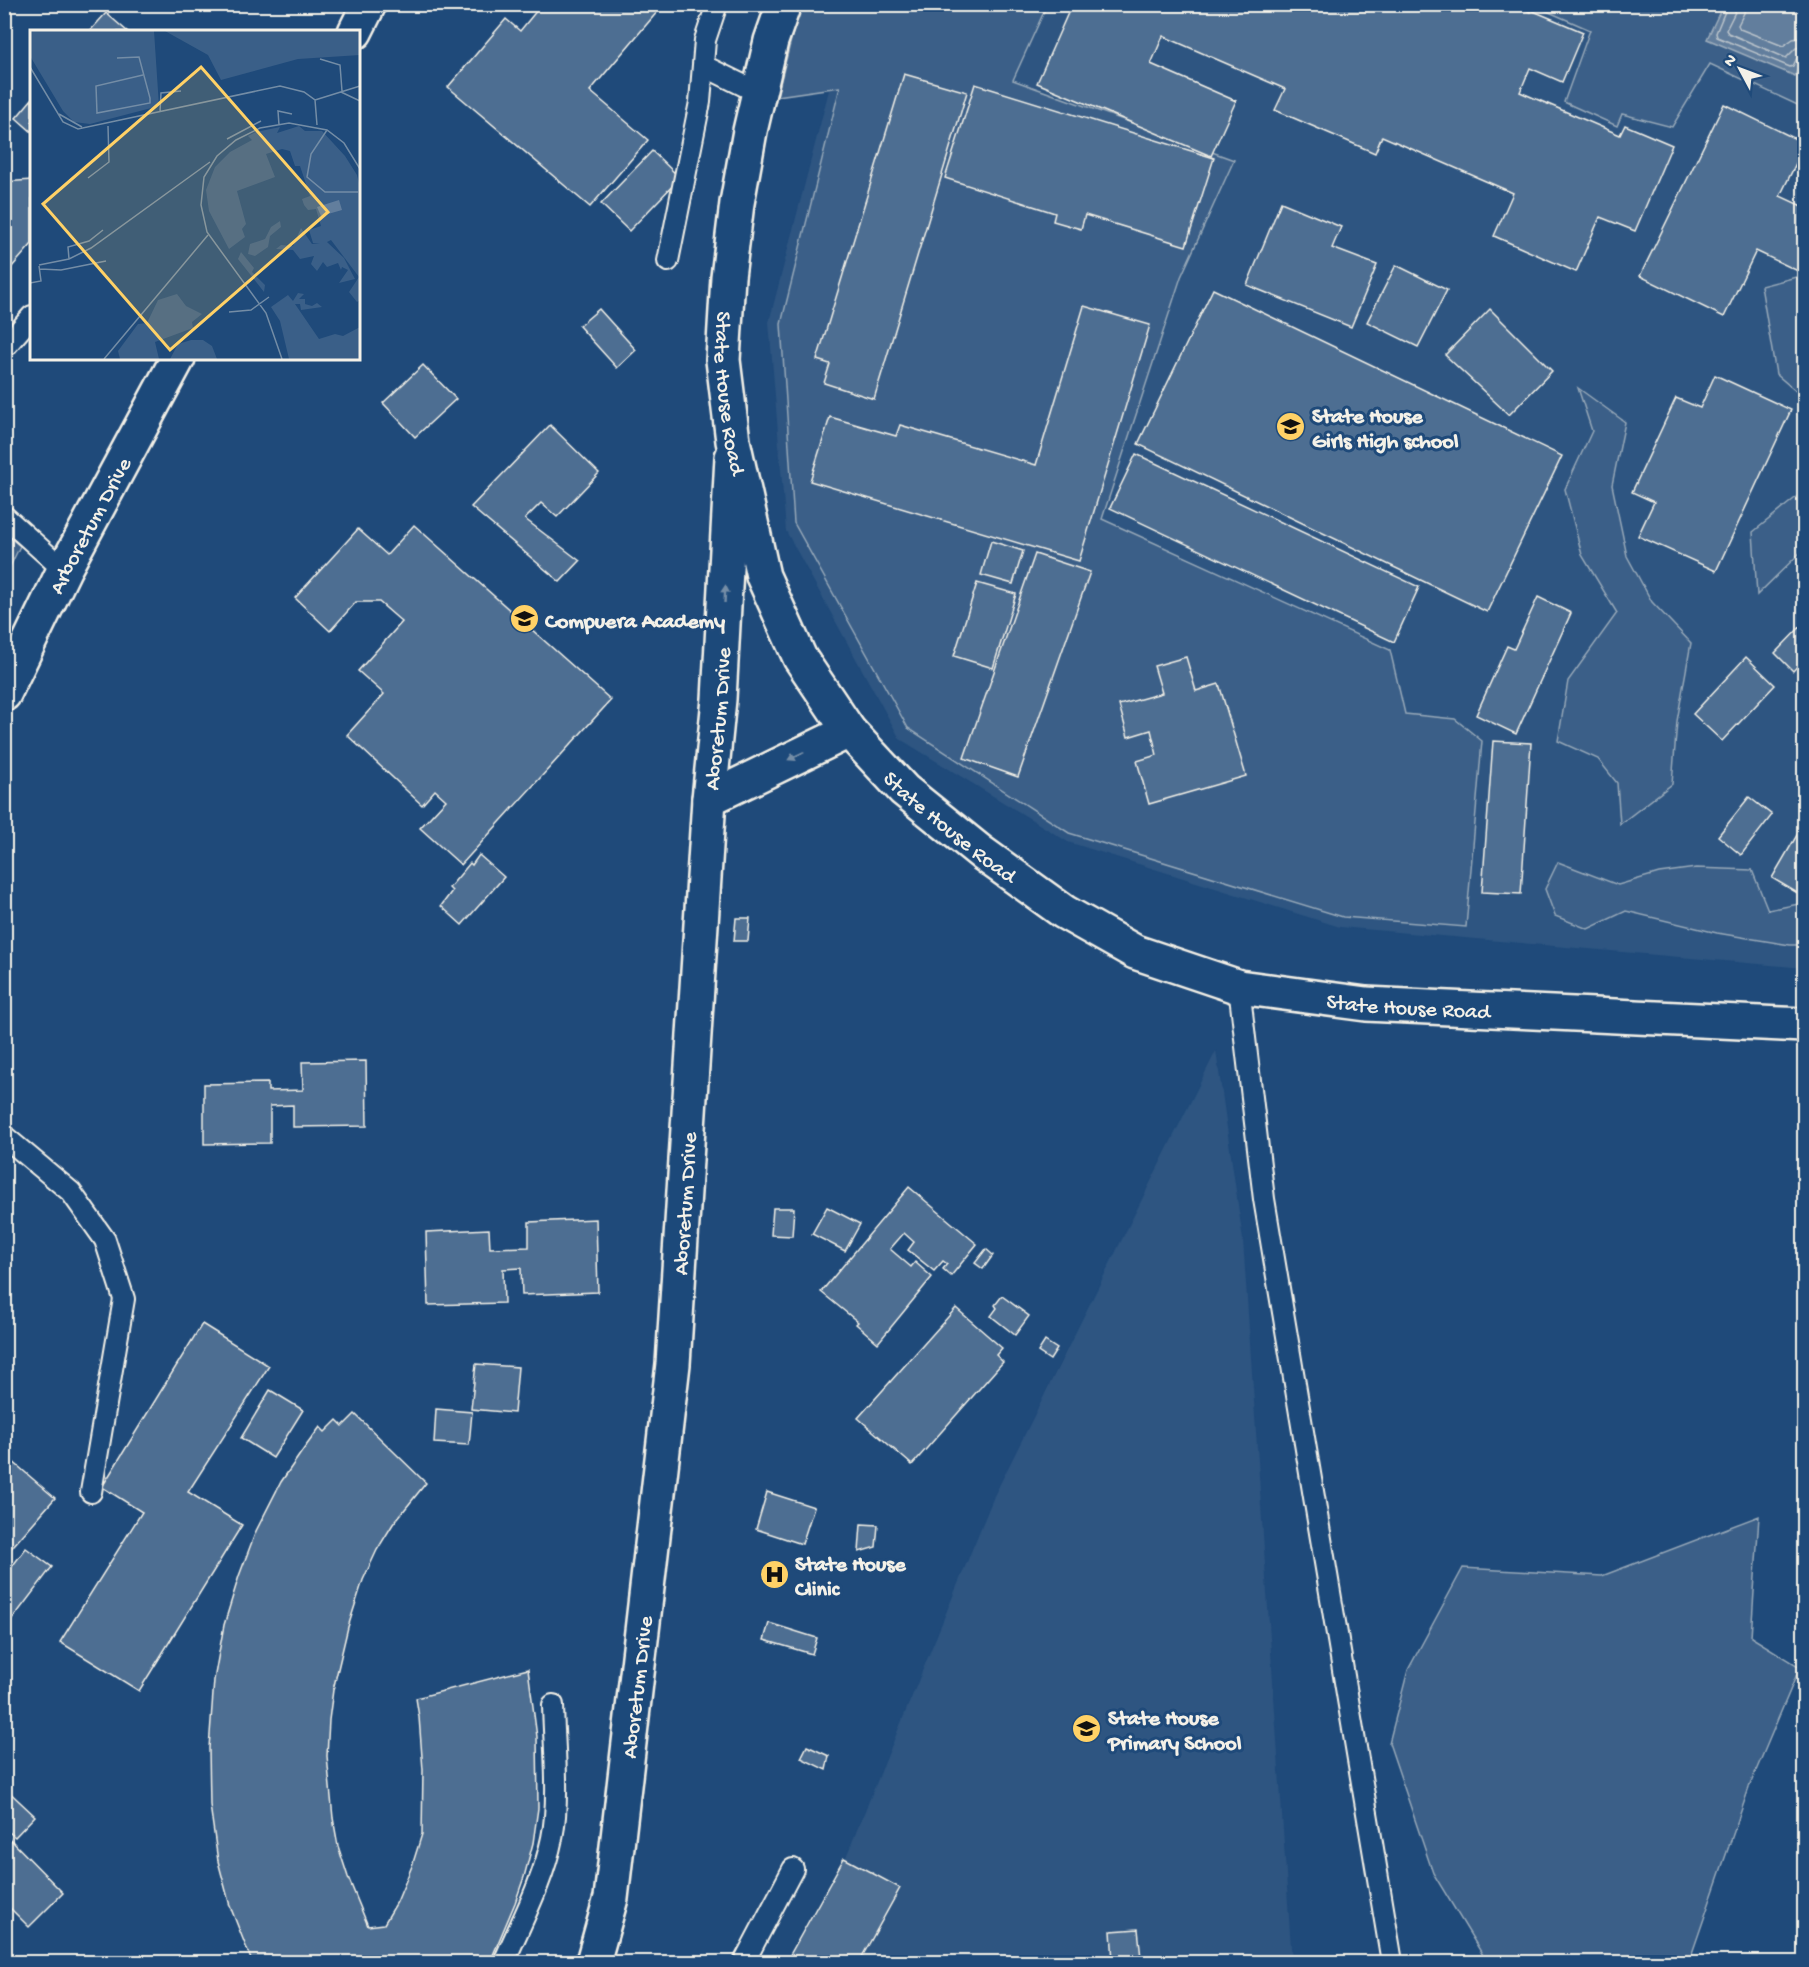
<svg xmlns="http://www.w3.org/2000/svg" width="1809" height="1967" viewBox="0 0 1809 1967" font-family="'Gochi Hand',sans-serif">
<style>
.built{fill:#2d5581}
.green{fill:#3a5f88;stroke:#97a8b8;stroke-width:1.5}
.water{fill:#627e9d;stroke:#9cacbb;stroke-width:1.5}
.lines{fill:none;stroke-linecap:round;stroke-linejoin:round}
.shore{stroke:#bac3ca;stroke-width:1.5}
.building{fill:#4d6e92;stroke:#f4f1e8;stroke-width:1.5}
.service-casing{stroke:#f4f1e8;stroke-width:24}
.minor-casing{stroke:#f4f1e8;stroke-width:38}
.tertiary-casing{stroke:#f4f1e8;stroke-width:38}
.service{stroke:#1f4a7a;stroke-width:20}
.minor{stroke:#1f4a7a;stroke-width:33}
.tertiary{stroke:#1f4a7a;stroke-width:33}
.oneway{fill:#748da6}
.labels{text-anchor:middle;stroke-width:6;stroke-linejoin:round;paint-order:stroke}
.street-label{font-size:22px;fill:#f4f1e8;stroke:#1f4a7a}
.poi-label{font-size:22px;font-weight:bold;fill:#f4f1e8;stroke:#1f4a7a;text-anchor:start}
.inset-road{fill:none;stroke:#748da6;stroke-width:1.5}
.view{fill:#ffd166;fill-opacity:0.15;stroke:#ffd166;stroke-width:3}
.inset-edge{fill:none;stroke:#f4f1e8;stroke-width:3}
</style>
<rect width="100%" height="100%" fill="#1f4a7a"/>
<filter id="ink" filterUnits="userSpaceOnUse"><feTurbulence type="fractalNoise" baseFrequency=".0167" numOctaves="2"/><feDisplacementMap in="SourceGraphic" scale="12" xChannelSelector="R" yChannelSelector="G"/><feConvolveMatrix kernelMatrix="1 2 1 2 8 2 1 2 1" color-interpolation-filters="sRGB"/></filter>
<g filter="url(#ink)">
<g class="built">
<path d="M851 5H1804V968L1340 927 1068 842 900 739 786 531 769 322Z"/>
<path d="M1216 1051 1243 1240 1292 1962H803L994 1496Z"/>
</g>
<g class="green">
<path d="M804 5H1047L1013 80 1234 160 1181 277 1102 519 1390 650 1405 714 1455 719 1482 741 1466 927 1343 917 1069 833 908 728 794 523 781 324 840 87 777 96 797 16Z"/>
<path d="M1533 5H1804V108L1710 64 1672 127 1622 114 1617 126 1564 102 1590 30Z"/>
<path d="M1804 275V398L1776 374 1761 286Z"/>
<path d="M1578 388 1625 422 1612 485 1627 556 1652 602 1691 643 1677 721 1672 784 1620 824 1617 783 1598 759 1558 741 1568 681 1617 613 1582 555 1565 489 1592 431Z"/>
<path d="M1804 491V549L1757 595 1753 532Z"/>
<path d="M5 534 20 546 5 577Z"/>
<path d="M1558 862 1618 885 1659 873 1696 868 1752 870 1768 910 1804 903V945H1790L1717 933 1626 911 1588 929 1555 916 1545 889Z"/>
<path d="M1759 1516 1751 1637 1800 1667 1750 1785 1689 1962H1487L1433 1873 1389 1743 1408 1670 1463 1568 1602 1576Z"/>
</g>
<path class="water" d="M1723 5H1804V54L1795 76 1707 39Z"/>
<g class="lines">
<g class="shore">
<path d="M1728 4 1716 33 1717 37 1790 67 1793 66 1798 56 1804 54"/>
<path d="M1736 4 1735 12 1726 30 1728 33 1786 58 1796 48 1804 46"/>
<path d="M1745 4 1744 13 1738 25 1740 29 1783 46 1793 39 1804 37"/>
</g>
</g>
<g class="building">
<path d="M542 4H664L590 91 648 140 590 207 448 87 506 19 520 31Z"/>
<path d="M1072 4H1514L1530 12 1531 10 1583 32 1562 82 1530 68 1520 92 1620 135 1625 125 1672 145 1635 231 1600 217 1576 272 1494 236 1513 193 1382 136 1375 153 1275 110 1285 89 1163 36 1151 64 1236 101 1211 156 1037 83Z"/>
<path d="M106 13 128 32H89Z"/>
<path d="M904 74 967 92 874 399 824 383 830 364 817 360Z"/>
<path d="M975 84 1214 158 1186 246 1085 215 1081 229 1053 221 1055 213 945 178Z"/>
<path d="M32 99V132L16 118Z"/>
<path d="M1724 104 1804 143V147L1780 196 1804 207V257L1798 271 1756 251 1724 317 1640 276Z"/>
<path d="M652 151 680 178 629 231 601 204Z"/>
<path d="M32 180V244L4 276V182Z"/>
<path d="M1281 202 1341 227 1332 248 1377 265 1351 327 1247 285Z"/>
<path d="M1396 265 1447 290 1418 347 1367 322Z"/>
<path d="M1213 289 1562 456 1487 612 1138 444Z"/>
<path d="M1084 306 1150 325 1079 561 810 481 830 417 896 436 900 425 1036 465Z"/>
<path d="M599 309 636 350 617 368 579 326Z"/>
<path d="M1490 309 1552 371 1509 415 1445 355Z"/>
<path d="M423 365 456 399 415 437 383 403Z"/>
<path d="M1715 375 1791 410 1716 571 1638 536 1654 502 1632 492 1676 398 1700 408Z"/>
<path d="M550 425 599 473 557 517 541 503 525 519 580 561 560 582 471 507Z"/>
<path d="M1136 454 1419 587 1394 642 1110 508Z"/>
<path d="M414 525 611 700 461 865 420 828 446 800 435 790 422 805 347 735 384 694 358 671 402 622 379 602H356L330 631 295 598 358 529 387 555Z"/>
<path d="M991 541 1023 551 1013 584 981 575Z"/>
<path d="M1035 554 1090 572 1018 777 964 758Z"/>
<path d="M977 583 1016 594 993 668 954 656Z"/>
<path d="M1538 597 1571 613 1516 734 1476 715 1507 646 1514 649Z"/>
<path d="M1804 623V659L1793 671 1775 653Z"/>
<path d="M1186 657 1196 691 1219 684 1246 776 1149 804 1137 761 1157 755 1151 730 1128 737 1119 705 1162 693 1154 666Z"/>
<path d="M1746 657 1775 685 1722 741 1693 714Z"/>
<path d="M1493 741 1531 743 1521 894 1482 892Z"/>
<path d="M1749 797 1772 815 1741 855 1718 836Z"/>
<path d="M1804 823V897L1772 878Z"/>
<path d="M479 855 504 877 462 925 441 906 452 891 449 888 470 863 472 865Z"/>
<path d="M736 918H750L748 941H734Z"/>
<path d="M366 1061 367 1126 293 1127V1105L270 1106V1143L204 1144V1084L268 1083V1091L303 1090 302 1062Z"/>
<path d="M909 1187 977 1244 951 1276 943 1269 947 1264 943 1261 934 1271 908 1250 914 1242 904 1233 890 1249 911 1267 915 1262 932 1277 878 1343 856 1324 858 1322 821 1292Z"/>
<path d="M827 1207 860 1224 845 1251 812 1234Z"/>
<path d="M773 1208H794L792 1236 771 1235Z"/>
<path d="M596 1219 598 1292 522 1295 521 1268 503 1269 504 1303 428 1305 426 1232 489 1229 490 1248 529 1247V1222Z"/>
<path d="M986 1249 993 1255 983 1269 975 1263Z"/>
<path d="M1002 1296 1029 1316 1015 1335 991 1316 997 1308 995 1305Z"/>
<path d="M956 1308 1002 1348 996 1355 1003 1362 912 1465 858 1418Z"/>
<path d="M202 1324 269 1366 188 1492 242 1525 139 1691 60 1642 142 1512 102 1487Z"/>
<path d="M1045 1341 1057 1349 1050 1360 1038 1352Z"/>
<path d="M476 1364 518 1367 514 1413 471 1409Z"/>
<path d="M270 1390 303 1410 273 1458 241 1438Z"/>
<path d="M436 1409 472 1412 469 1445 434 1443Z"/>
<path d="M355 1414 426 1483 393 1524 377 1550 363 1580 348 1627 333 1690 329 1720 327 1756 333 1818 338 1846 348 1877 368 1926 384 1924 397 1902 412 1866 422 1834 423 1770 419 1717 416 1698 528 1669 537 1737 538 1808 533 1843 524 1877 515 1903 490 1962H252L230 1906 218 1861 210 1805 209 1748 214 1680 224 1625 239 1576 256 1531 281 1482 303 1450 320 1427 325 1432 337 1420 343 1426Z"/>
<path d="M4 1454 55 1498 7 1553 4 1551Z"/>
<path d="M767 1492 814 1507 802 1544 756 1529Z"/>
<path d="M861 1524 878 1525 876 1547 859 1552Z"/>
<path d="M26 1548 52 1567 11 1621 4 1616V1577Z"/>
<path d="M769 1623 817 1638 812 1654 764 1640Z"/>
<path d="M807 1746 829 1756 826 1770 801 1758Z"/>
<path d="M4 1787 35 1816 15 1837 4 1828Z"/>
<path d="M4 1833 63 1893 29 1927 4 1902Z"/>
<path d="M844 1858 900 1888 859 1962H786Z"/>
<path d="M1138 1929 1141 1958 1113 1961 1111 1931Z"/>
</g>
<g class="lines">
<defs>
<g id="service">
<path d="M704 66 759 93"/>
<path d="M668 261 700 102 705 40 717 4"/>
<path d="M4 348 32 316"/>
<path d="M4 516 64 570"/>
<path d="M1239 987 1264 1199 1392 1962"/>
<path d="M4 1136 71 1192 105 1240 124 1299 91 1492"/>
<path d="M504 1962C521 1922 543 1882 552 1838 560 1799 554 1746 553 1705"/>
<path d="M744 1962 793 1869"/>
</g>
<g id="minor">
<path d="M355 32 369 4"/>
<path id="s1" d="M4 694 64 570 178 358"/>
<path d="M709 799 849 731"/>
<path id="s2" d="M593 1962 611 1898 673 1364 709 799 719 699 732 457"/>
</g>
<g id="tertiary">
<path id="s3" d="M784 4 771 41 750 131 737 203 728 277 723 360 733 441 763 576 800 658 849 731 904 790 982 853 1064 912 1135 952 1239 987 1366 1004 1804 1025"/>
</g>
</defs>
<use href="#service" class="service-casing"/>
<use href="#minor" class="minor-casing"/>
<use href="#tertiary" class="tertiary-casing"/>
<use href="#service" class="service"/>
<use href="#minor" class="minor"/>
<use href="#tertiary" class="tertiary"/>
</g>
<defs><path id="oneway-solid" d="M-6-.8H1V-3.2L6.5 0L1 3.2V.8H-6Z" transform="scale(1.5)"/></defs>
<g class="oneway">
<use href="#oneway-solid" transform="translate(725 594) rotate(-87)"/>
<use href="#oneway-solid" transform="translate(796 756) rotate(154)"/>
</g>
</g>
<defs>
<symbol id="school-disc" viewBox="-11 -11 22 22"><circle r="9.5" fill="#ffd166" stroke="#1f4a7a"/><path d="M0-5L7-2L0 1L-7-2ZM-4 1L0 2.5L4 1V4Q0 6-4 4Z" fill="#111"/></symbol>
<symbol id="hospital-disc" viewBox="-11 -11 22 22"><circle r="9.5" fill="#ffd166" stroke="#1f4a7a"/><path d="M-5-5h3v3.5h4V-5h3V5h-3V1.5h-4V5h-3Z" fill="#111"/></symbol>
</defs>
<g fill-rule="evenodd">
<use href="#school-disc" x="1274" y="410" width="33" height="33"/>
<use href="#school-disc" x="508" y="602" width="33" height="33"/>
<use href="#hospital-disc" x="758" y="1558" width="33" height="33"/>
<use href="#school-disc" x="1070" y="1712" width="33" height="33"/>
</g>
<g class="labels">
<g class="street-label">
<text dy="8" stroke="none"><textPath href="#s3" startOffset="396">State House Road</textPath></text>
<text dy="8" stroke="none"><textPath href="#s1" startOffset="189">Arboretum Drive</textPath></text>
<text dy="8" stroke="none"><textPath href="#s2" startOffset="1251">Aboretum Drive</textPath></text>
<text dy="8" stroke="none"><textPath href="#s3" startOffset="900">State House Road</textPath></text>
<text dy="8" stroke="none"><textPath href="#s3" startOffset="1404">State House Road</textPath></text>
<text dy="8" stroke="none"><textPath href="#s2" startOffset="765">Aboretum Drive</textPath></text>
<text dy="8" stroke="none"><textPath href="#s2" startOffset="279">Aboretum Drive</textPath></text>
</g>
<g class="poi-label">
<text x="1312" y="422">State House<tspan x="1312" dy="25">Girls High school</tspan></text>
<text x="545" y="627">Compuera Academy</text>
<text x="795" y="1570">State House<tspan x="795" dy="25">Clinic</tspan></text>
<text x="1108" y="1724">State House<tspan x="1108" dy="25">Primary School</tspan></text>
</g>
</g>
<g transform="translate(30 30)">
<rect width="330" height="330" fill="#1f4a7a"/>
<path d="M0 1H124L129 76 60 94 44 92 33 81 0 26ZM135 1H330V25L268 29 191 50 178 25ZM269 96 275 101H292L315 126 327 145 330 157V270L327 272 319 262 329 247 301 210 297 212 314 228 325 249 309 253 318 240 312 237 311 240 308 233 297 237 293 232 287 241 281 234 284 226 270 229 263 220 246 219 251 215 263 216 271 198 282 214 290 213H283L279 200 291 196 286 179 278 180 274 175 272 169 280 166 270 136H265L260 121 252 119 236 124 245 147 207 161 216 194 212 199 215 207 199 219 179 181 176 160 185 137 200 122 222 110 218 106 226 102 250 97 247 103ZM250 191 251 197 240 206 238 217 225 226 218 224 220 214 235 209 241 197ZM211 222 224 238 222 242 235 255 234 262 208 229ZM268 263 274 264 269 269H275V274L282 276 287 273 292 277 271 280 270 274H265L289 309 305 304 313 306 330 297V329H259L250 291 241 277 258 265 263 271ZM147 264 156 276 172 284 162 292 163 298 125 312 129 329H90L88 321 108 294 117 293 128 270ZM161 310H173L182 316 187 329H140L148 314Z" fill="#3a5f88"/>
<path d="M309 170 312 180 291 186 287 177Z" fill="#627e9d"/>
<path class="inset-road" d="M87 28 109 27 120 68V73L67 83 66 56 113 45M290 29 310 35 312 61M0 37 33 92 48 99 250 56 274 62 285 70 287 95M311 62 330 71M285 70 330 56M130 82 131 63 151 61M29 84 52 97M249 95 248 81 262 84M297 100 281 124 277 147 295 162H328M197 109 231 91M58 148 79 132 78 96M39 229 38 217 59 211 73 200M9 235 39 229 61 218 180 132M10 239 31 240 76 231M0 253 11 251 9 236M199 282 221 280 239 267M74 329 178 205M252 329 236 283 177 202 171 175 174 147 187 126 206 110 230 98 259 93 297 100 314 113 330 139"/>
<path class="view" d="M171 37 298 182 140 320 13 174Z"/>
<rect width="330" height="330" class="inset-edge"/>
</g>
<rect width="1809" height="1967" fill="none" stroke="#1f4a7a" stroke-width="24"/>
<rect x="12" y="12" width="1785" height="1943" fill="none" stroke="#f4f1e8" stroke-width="2" filter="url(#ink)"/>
<g transform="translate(1740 69) rotate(311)" stroke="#1f4a7a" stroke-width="4.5" paint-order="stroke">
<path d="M0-4.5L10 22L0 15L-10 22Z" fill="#f4f1e8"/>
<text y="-9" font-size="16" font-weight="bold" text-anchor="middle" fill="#f4f1e8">N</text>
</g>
</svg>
